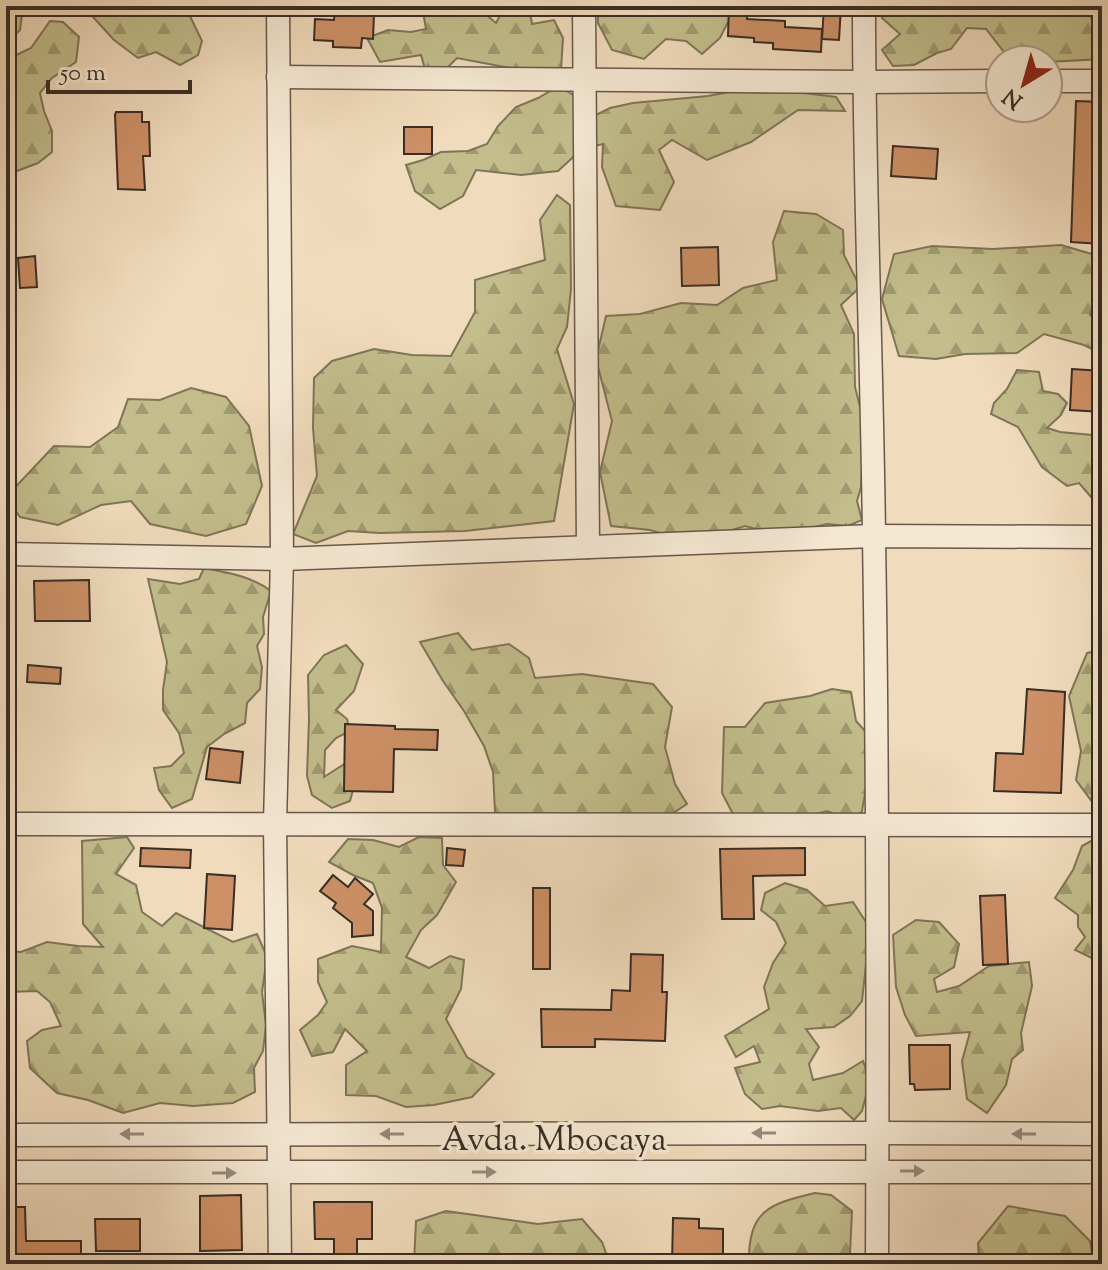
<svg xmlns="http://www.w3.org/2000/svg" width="1108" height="1270" viewBox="0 0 1108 1270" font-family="'Sorts Mill Goudy',serif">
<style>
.forest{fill:url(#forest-firs);stroke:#7e7558;stroke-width:2}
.building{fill:#cd9066;stroke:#392d25;stroke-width:2}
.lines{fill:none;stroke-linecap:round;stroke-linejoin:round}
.minor-casing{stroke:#67584b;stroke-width:25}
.minor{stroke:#f5e8d3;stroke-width:22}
.oneway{fill:#978a7c}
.labels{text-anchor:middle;stroke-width:7;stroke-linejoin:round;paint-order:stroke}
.street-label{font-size:34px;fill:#392d25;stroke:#f5e8d3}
</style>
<defs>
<pattern id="forest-firs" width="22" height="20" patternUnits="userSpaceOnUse" patternTransform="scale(2)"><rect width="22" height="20" fill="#c2bd8b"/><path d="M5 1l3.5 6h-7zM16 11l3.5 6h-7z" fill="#9f9a71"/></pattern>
</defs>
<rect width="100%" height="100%" fill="#f0dbbc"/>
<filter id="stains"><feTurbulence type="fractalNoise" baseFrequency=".0025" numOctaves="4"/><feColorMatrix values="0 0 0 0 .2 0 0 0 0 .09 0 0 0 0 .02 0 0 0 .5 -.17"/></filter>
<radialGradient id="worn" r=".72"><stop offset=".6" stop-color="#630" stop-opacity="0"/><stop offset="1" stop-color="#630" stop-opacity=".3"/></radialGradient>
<g class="forest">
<path d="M6 6H23L20 30 6 43Z"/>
<path d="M83 6H195L189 14 202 41 198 55 180 65 156 52 138 58 114 40Z"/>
<path d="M422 6H476L496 23 505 6H529L532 24 554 20 563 38 561 70 541 74 457 58 443 72 425 69 421 55 380 62 367 38 388 30 411 32 426 29Z"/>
<path d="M598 6H721L731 16 720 38 702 54 686 41 666 39 644 59 612 50 598 23Z"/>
<path d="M890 6H1091V17L1102 10V59L1048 62V60H1021L1007 56 986 29 967 28 951 49 937 53 914 65 893 66 882 50 900 34 882 18Z"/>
<path d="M50 21 63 22 79 37 76 62 52 78 40 93 44 111 52 131V152L38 163 17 171 6 157V60L31 48Z"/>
<path d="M559 86 584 102 586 120 610 108 633 103 708 96 745 89 780 90 836 97 845 111 798 110 751 142 707 160 672 140 659 150 674 182 660 210 616 206 602 167 603 144 582 149 558 171 521 175 476 170 463 196 440 209 415 191 406 165 423 160 441 152 468 151 487 144 498 126 516 107 538 98Z"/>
<path d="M557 195 570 205 571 289 567 327 557 349 574 404 554 521 465 531 380 533 348 531 316 543 293 534 317 476 313 428 314 378 332 361 374 349 412 355 451 356 475 312V280L545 260 540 220Z"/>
<path d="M784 211 816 214 843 230 844 255 860 287 841 305 854 334 855 387 864 422 861 487 857 501 862 520 848 526 827 524 810 528 764 531 745 526 722 533 667 535 650 530 611 526 600 472 612 421 596 359 606 316 640 314 681 303 717 305 743 288 777 280 773 242Z"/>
<path d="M1061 245 1102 257V285L1090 315 1102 321V354L1084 345 1044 334 1017 353 965 354 936 359 899 356 882 299 894 254 932 246 993 249Z"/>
<path d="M1017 370 1039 372 1043 391 1058 394 1067 403 1061 415 1047 428 1060 432 1092 435 1102 451V523L1093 509 1092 498 1079 483 1067 486 1042 467 1018 427 991 414 994 403 1007 389Z"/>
<path d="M191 388 226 397 249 426 262 486 246 524 206 536 150 524 131 501 101 505 58 525 20 517 6 497 54 446 90 447 118 427 128 399 160 400Z"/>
<path d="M204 568C228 573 251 576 271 591L263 617 264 634 257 646 262 667 260 689 247 703 245 723 224 734 207 747 192 799 172 808 159 790 154 768 171 766 184 753 179 733 163 710V690L167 662 148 579 180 584 199 579Z"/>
<path d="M458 633 472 650 509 644 529 658 535 678 582 674 653 684 672 707 665 747 675 784 687 804 667 817 525 826 495 812 493 772 484 746 464 711 443 681 420 642Z"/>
<path d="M346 645 363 664 354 691 336 710 347 719 350 731 336 738 325 750 324 777 349 761 355 783 350 801 332 808 312 795 307 776 309 719 308 675 324 655Z"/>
<path d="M1102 649V804L1093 803 1076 780 1081 751 1069 696 1087 653Z"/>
<path d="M832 689 851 692 856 721 876 743C871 767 865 789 862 812L847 819 827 811 781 823 733 814 722 793 724 727H745L765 703 810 696Z"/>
<path d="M1102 835V960H1096L1075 950 1085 937 1078 927V915L1055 898 1073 870 1082 846Z"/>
<path d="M127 837 134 848 116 874 136 885 142 912 162 926 176 913 233 942 257 934 267 957 262 992 266 1025 263 1051 254 1068 255 1092 233 1103 193 1106 160 1103 123 1113 88 1100 57 1093 30 1068 27 1041 42 1030 61 1026 50 1002 37 991 6 992V951L21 952 47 942 78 946 103 947 83 924 82 841Z"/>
<path d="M419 837 442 838 443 865 456 882 437 915 421 930 406 957 429 968 450 956 464 960 461 989 446 1019 467 1057 494 1074 472 1097 434 1105 406 1107 376 1096 346 1095V1065L367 1051 345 1029 333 1052 312 1056 300 1030 318 1015 327 1002 318 982V959L352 946 381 952 382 908 373 883 353 875 329 862 348 839 373 840 399 847Z"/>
<path d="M785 883 807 890 825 906 853 902 866 922V964L862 1001 850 1016 834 1027 806 1029 819 1047 809 1064 813 1080 843 1073 863 1061 870 1080 862 1111 854 1120 841 1108 818 1111 780 1106 762 1109 745 1094 735 1068 760 1062 754 1046 736 1057 725 1036 769 1009 764 987 773 963 786 943 776 922 761 910 765 893Z"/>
<path d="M916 920 939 922 959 944 954 967 934 979 937 992 959 986 989 966 1029 962 1032 986 1021 1033 1023 1050 1012 1059 1006 1085 987 1113 967 1099 962 1061 970 1032 916 1036 905 1015 896 987 893 935Z"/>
<path d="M815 1193 831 1195 852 1211 850 1254 852 1264H749C748 1211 768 1204 815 1193Z"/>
<path d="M1008 1206 1065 1216 1090 1241 1094 1264H979L978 1243Z"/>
<path d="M446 1211 538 1224 582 1219 602 1242 610 1264H414L416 1221Z"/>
</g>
<g class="building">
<path d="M335 6H363V14H374L373 39 362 38 361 48 333 47V41L314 40 315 19 334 20Z"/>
<path d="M729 6H748L747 19 785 21V27L822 29 821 52 773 49V43L754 42V38L728 36Z"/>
<path d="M824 6H841L839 40 822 39Z"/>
<path d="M1076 101 1102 102V244L1071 242Z"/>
<path d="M116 112H142V122H149L150 156H143L145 190 118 189 115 115Z"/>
<rect x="404" y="127" width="28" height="27"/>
<path d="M893 146 938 149 936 179 891 176Z"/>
<path d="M718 247 719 285 682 286 681 248Z"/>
<path d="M35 256 37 287 20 288 18 258Z"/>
<path d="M1072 369 1102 371V412L1070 410Z"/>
<path d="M89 580 90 621H35L34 581Z"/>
<path d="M28 665 61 668 60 684 27 682Z"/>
<path d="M1027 689 1065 692 1061 793 994 791 996 753 1023 754Z"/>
<path d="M345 724 395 726V729L438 730 437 750 394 749 393 792 344 791Z"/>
<path d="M210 748 243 752 240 783 206 779Z"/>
<path d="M141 848 191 850 190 868 140 866Z"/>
<path d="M447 848 465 850 463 866 446 865Z"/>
<path d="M805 848V875L753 876 754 919H722L720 849Z"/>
<path d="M207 874 235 876 232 930 204 928Z"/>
<path d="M333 875 348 887 355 878 373 894 364 904 373 911V935L352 937V923L333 908 336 903 320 891Z"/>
<rect x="533" y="888" width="17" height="81"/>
<path d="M1005 895 1008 964 983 965 980 896Z"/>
<path d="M631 954 663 955 662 992H667L665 1041 595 1039V1047H542L541 1009 611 1010 612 990 630 991Z"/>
<path d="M909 1045H950V1089L915 1090 914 1084H910Z"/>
<path d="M241 1195 242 1250 200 1251V1196Z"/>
<path d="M314 1202H372V1239H357V1254H334V1239H315Z"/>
<path d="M6 1207H25L26 1241H81V1264H6Z"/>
<path d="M673 1218 699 1219V1228L723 1229V1264H672Z"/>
<path d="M95 1219H140V1251H96Z"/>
</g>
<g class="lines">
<defs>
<g id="minor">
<path d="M278 6 282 559 275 823 280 1264"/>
<path d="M584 6 588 547"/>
<path d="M864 6C864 183 872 360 874 537 878 779 878 1022 877 1264"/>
<path d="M278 77 864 82 1000 81"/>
<path d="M1048 81H1102"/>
<path d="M6 554 282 559 874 536 1102 537"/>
<path d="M6 824 1102 825"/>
<path d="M6 1135 879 1133 1102 1134"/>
<path d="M6 1172H1102"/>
</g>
</defs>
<use href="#minor" class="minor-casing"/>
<use href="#minor" class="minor"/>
</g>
<defs><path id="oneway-solid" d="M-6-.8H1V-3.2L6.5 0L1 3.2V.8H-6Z" transform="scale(2)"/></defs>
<g class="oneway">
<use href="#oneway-solid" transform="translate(764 1133) rotate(180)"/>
<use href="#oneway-solid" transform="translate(132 1134) rotate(180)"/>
<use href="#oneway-solid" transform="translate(392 1134) rotate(180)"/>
<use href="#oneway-solid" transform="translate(1024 1134) rotate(-180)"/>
<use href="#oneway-solid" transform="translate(912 1171)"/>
<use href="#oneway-solid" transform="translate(484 1172)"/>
<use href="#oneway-solid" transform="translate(224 1173)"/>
</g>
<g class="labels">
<g class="street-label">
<text x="554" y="1150">Avda. Mbocaya</text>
</g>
</g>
<rect width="1108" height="1270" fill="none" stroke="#f0dbbc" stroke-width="32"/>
<rect x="8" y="8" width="1092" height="1254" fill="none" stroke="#392d25" stroke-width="4"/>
<rect x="16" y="16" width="1076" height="1238" fill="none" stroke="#392d25" stroke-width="2"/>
<g transform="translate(1024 84) rotate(217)"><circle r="38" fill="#f5e8d3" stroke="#aa9d8d" stroke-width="2"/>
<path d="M0-6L14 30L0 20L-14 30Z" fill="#8f2418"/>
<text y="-12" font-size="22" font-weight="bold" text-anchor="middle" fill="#392d25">N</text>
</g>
<path d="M48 80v12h142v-12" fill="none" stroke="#392d25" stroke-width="4"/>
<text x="60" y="80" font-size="24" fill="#392d25" stroke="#f5e8d3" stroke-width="6" paint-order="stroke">50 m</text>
<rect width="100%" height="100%" filter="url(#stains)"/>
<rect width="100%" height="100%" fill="url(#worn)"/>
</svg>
